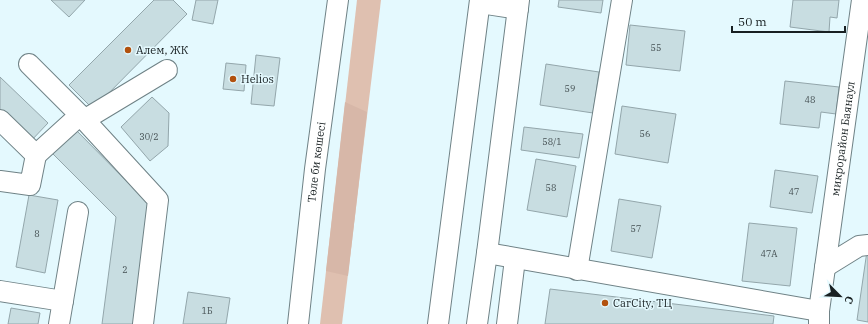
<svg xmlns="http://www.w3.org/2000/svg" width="868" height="324" viewBox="0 0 868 324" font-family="'IBM Plex Serif',serif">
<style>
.green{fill:#dfc0b0}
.forest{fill:#d7b7a8}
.building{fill:#c8dde1;stroke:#93a6ab}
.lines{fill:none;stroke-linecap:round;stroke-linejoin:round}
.minor-casing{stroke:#6f8286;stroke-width:22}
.minor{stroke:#fff;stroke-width:20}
.poi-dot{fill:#b2510e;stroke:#e4f9fe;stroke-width:1.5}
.labels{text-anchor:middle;stroke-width:3;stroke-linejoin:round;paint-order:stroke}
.number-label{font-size:9px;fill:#444f52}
.poi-label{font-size:11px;fill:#182022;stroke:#e4f9fe;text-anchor:start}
.street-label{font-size:11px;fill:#182022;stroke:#e4f9fe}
</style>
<rect width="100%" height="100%" fill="#e4f9fe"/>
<path class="green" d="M357 0H381L342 324H320Z"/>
<path class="forest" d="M345 102 367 112 348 276 326 271Z"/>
<g class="building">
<path d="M51 0H85L69 17Z"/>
<path d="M154 0H173L187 14 93 109 69 85Z"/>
<path d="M196 0H218L213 24 192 20Z"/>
<path d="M559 0H603L601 13 558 7Z"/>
<path d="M793 0H839L837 18 830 17 829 32 790 27Z"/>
<path d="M630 25 685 31 680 71 626 65Z"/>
<path d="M256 55 280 58 274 106 251 104Z"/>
<path d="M226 63 246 65 244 91 223 89Z"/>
<path d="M546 64 599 72 593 113 540 105Z"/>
<path d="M0 77 48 123 29 143 0 115Z"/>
<path d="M785 81 839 87 836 114 821 112 819 128 780 124Z"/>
<path d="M152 97 169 113 168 146 150 161 121 127Z"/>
<path d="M622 106 676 114 668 163 615 154Z"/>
<path d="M524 127 583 134 579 158 521 150Z"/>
<path d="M76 130 151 206 134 324H102L116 217 52 153Z"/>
<path d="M536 159 576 166 567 217 527 210Z"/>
<path d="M775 170 818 176 812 213 770 207Z"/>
<path d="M29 195 58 200 45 273 16 267Z"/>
<path d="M619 199 661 206 652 258 611 251Z"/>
<path d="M749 223 797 228 790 286 742 281Z"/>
<path d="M867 251H868V322L857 320Z"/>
<path d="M550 289 774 316 773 324H545Z"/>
<path d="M188 292 230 298 226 324H183Z"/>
<path d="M11 308 40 313 38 324H8Z"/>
</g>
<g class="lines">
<defs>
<g id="minor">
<path d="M480 3 518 9"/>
<path d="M80 115 158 200 143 324"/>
<path d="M0 120 36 155 80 115 29 64"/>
<path d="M84 120 167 70"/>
<path d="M0 181 30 185 36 155"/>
<path d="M487 253 819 311"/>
<path d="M825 267 859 246 868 245"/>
<path d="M577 270 622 0"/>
<path d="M0 291 63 301"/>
<path id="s1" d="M819 323V311L862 0"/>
<path d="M59 324 78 212"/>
<path id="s2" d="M298 324 315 169 338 0"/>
<path d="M438 324 480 0"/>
<path d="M477 324 487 253 519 0"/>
<path d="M507 324 515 259"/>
</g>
</defs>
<use href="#minor" class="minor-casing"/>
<use href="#minor" class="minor"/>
</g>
<g class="poi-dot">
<circle cx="128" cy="50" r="4"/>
<circle cx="233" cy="79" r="4"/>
<circle cx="605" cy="303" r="4"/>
</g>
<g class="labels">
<g class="number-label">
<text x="656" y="51">55</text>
<text x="570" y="92">59</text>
<text x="810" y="103">48</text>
<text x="645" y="137">56</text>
<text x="149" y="140">30/2</text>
<text x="552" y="145">58/1</text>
<text x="551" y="191">58</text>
<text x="794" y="195">47</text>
<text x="636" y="232">57</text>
<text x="37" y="237">8</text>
<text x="769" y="257">47А</text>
<text x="125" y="273">2</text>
<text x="207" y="314">1Б</text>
</g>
<g class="poi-label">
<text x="136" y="54">Алем, ЖК</text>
<text x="241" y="83">Helios</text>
<text x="613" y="307">CarCity, ТЦ</text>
</g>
<g class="street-label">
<text dy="4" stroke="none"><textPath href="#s1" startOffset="186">микрорайон Баянаул</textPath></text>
<text dy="4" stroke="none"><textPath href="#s2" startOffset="163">Төле би көшесі</textPath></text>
</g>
</g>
<g transform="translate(840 296) rotate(114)" stroke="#e4f9fe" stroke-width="3" paint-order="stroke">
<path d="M0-3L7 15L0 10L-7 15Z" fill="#182022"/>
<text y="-6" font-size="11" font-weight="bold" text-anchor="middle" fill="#182022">С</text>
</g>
<path d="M732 26v6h113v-6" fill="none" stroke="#182022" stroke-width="2"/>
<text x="738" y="26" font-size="12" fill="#182022" stroke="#e4f9fe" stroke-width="3" paint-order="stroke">50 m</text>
</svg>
